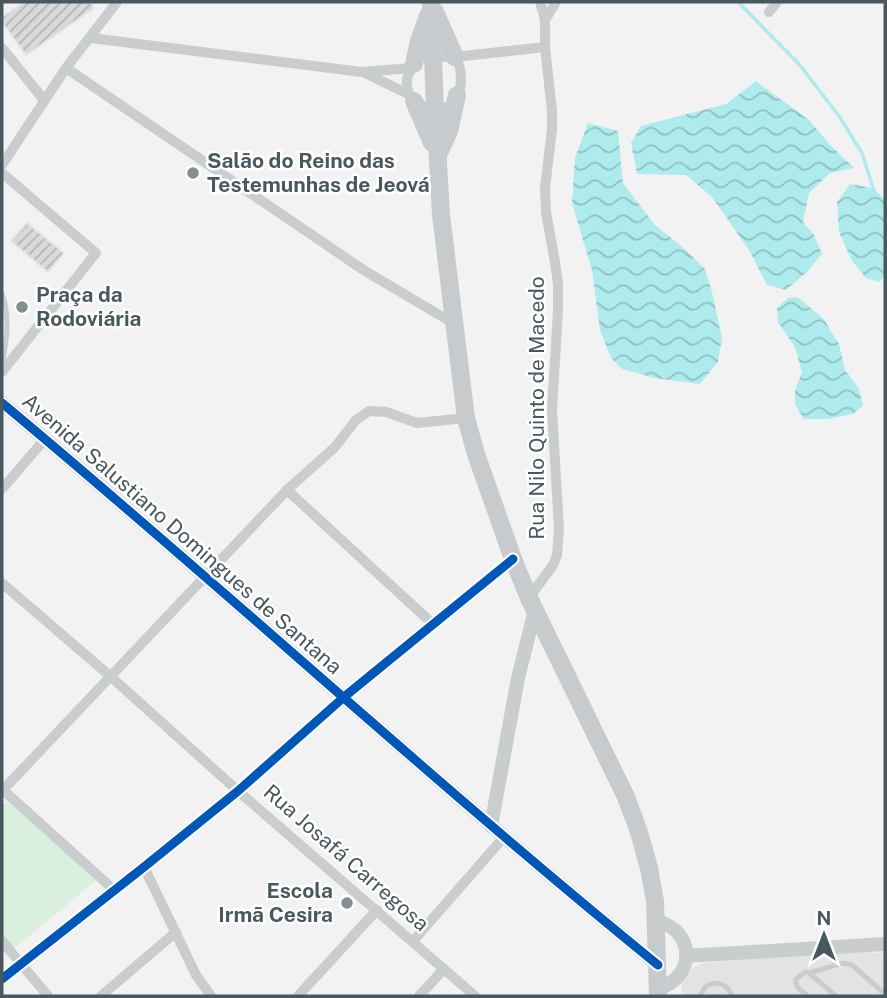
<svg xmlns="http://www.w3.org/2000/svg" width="887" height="998" viewBox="0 0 887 998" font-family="'Public Sans',sans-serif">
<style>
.education{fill:#e4e3e4}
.park{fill:#d8f0dd}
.water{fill:url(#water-waves)}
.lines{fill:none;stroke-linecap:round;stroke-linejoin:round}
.stream{stroke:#adebec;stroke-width:3.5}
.building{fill:url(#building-hatch);stroke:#e3e4e5;stroke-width:2}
.service{stroke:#c9cdce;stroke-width:5}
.minor{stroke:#c9cdce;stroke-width:10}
.tertiary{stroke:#c9cdce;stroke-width:14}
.primary{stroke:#c8cbcd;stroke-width:18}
.cycleway-casing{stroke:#fff;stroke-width:13}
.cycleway{stroke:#0057b8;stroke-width:9}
.poi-dot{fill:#848e92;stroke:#fff;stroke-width:2.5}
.labels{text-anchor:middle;stroke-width:5;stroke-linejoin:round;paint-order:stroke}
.poi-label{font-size:21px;font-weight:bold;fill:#49585e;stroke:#fff;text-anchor:start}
.street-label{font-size:21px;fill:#49585e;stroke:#fff}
</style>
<defs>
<pattern id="water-waves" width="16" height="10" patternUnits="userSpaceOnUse" patternTransform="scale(1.75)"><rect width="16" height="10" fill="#adebec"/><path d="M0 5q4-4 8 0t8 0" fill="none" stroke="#8fc1c2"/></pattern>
<pattern id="building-hatch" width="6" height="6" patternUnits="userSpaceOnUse" patternTransform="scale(1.75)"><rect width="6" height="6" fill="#d8dada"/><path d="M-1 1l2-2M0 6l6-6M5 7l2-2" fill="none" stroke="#b1b4b4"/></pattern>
</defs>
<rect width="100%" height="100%" fill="#f2f2f2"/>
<path class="education" d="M853 952 885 953V996H681L683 980 694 967 704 963 740 959Z"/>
<path class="park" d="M5 803 17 805 95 881 16 947 10 945 2 934V807Z"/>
<g class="water">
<path d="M756 81 809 120 831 146 854 168 830 173 809 193 803 222 814 235 822 254 807 272 786 290 767 285 749 250 712 197 686 175 637 174 631 143 641 126 726 104Z"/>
<path d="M588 123 618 131 623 183 655 225 686 250 705 269 712 292 722 338 718 362 700 384 654 378 622 369 611 358 600 330 592 270 572 203 575 158Z"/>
<path d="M850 184 873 188 885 200V277L879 282 866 278 852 261 839 232 837 202Z"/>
<path d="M797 297 823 318 839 344 845 370 858 387 863 405 853 414 828 419H804L795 404V391L802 372 795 347 778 322 777 308 788 298Z"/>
</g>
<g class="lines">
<path class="stream" d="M738 2 799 64 839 116 862 153 874 191"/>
</g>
<g class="building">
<path d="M24 2H90L94 8 26 55 2 22V17Z"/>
<path d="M27 223 64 253 48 272 11 241Z"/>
</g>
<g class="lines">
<g class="service">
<path d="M2 294C11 317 6 344 2 367"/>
<path d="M809 973 843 963 852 965 885 994"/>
<path d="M700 996 705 987C716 980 727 983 732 996"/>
<path d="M808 996C802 991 794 987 796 979L805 972 809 973 836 996"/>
</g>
<g class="minor">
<path d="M769 12 777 2"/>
<path d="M545 20 556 2"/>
<path d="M91 38 362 72 411 68"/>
<path d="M2 48 44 100"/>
<path d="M429 57H455L545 47"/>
<path d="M415 64C384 99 449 132 460 89 462 78 461 66 455 57"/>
<path d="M66 68 365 271 453 323"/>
<path d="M365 73 410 95"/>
<path d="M2 165 66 68 117 2"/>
<path d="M2 173 96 253 2 372"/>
<path d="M2 489 45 439"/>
<path d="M287 490 434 625"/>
<path d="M2 583 110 676 238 791 475 996"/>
<path d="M529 598 553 565 557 555 559 529 552 410 558 310V284L555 262 546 212 545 188 552 129V111L545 47V20L540 2"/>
<path d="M2 789 114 890"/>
<path d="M2 791 287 490 335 447 356 420 369 411 386 412 417 423 466 418"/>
<path d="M144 867 196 975 211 996"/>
<path d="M2 941 48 996"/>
<path d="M413 941 504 837"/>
<path d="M2 979 144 867 238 791 344 697 513 559"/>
<path d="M101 996 176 932"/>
<path d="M298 996 377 910"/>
<path d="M419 996 444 969"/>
</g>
<g class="tertiary">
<path d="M2 403C223 587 434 783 658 965"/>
<path d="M491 826 518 678 535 610"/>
<path d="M657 921C696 931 696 977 658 989"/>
<path d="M686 956 885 944"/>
</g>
<g class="primary">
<path d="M431 2 435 109 441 215 466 418 476 454 513 559 529 598 626 797 639 832 649 868 655 901 658 996"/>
<path d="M435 12 455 57"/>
<path d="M414 64 419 41 428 16"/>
<path d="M414 101 432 143"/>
<path d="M439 153 449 131 457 95"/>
</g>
<defs>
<g id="cycleway">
<path d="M2 403C223 587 434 783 658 965"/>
<path d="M2 979 144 867 238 791 344 697 513 559"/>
</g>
</defs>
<use href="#cycleway" class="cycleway-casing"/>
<use href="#cycleway" class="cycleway"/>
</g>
<g class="poi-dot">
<circle cx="193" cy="173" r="7"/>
<circle cx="22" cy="307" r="7"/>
<circle cx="347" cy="903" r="7"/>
</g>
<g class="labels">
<g class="poi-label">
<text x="207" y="168">Salão do Reino das<tspan x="207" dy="24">Testemunhas de Jeová</tspan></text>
<text x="36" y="302">Praça da<tspan x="36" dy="24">Rodoviária</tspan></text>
<text x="333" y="898" text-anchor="end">Escola<tspan x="333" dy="24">Irmã Cesira</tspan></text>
</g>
<g class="street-label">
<text transform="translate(537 408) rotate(-90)" y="7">Rua Nilo Quinto de Macedo</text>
<text transform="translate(182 534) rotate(41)" y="7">Avenida Salustiano Domingues de Santana</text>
<text transform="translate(346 858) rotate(41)" y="7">Rua Josafá Carregosa</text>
</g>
</g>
<rect width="887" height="998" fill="none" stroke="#49585e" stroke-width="7"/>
<g transform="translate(824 935)" stroke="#ffffff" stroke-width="5" paint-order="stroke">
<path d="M0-5L12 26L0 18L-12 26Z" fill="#49585e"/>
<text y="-10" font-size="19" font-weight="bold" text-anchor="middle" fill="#49585e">N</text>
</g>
</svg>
